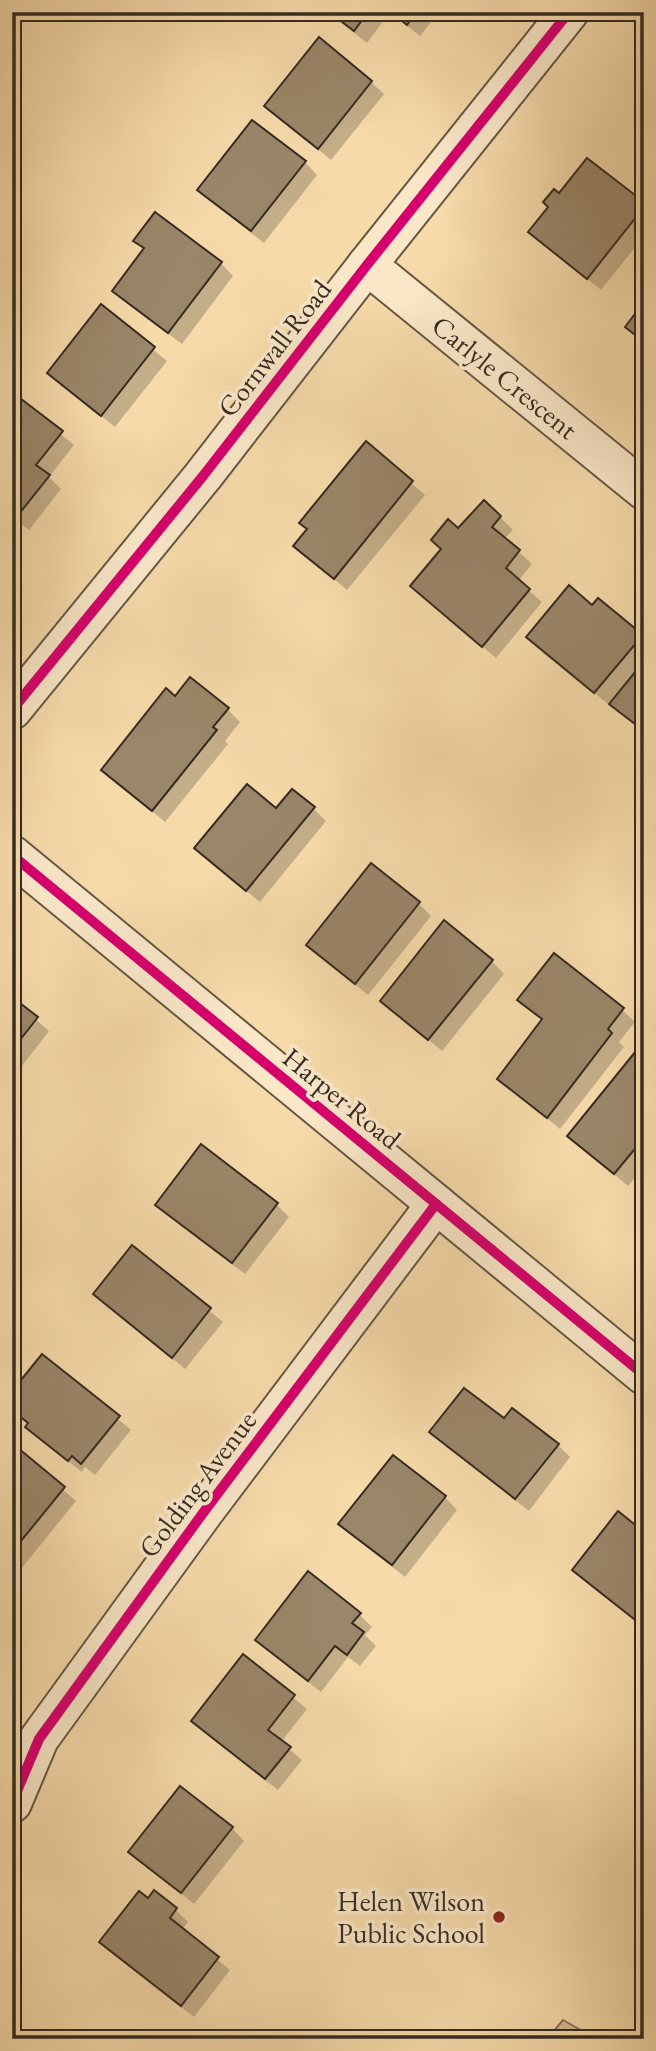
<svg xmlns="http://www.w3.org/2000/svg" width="656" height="2051" viewBox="0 0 656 2051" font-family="'EB Garamond',serif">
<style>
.green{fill:#d5bc93;stroke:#86745a;stroke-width:2}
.shadow{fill:#0003}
.building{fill:#9a8669;stroke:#362b22;stroke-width:2}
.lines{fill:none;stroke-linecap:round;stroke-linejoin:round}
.street-casing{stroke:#665744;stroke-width:42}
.street{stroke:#f9e7c8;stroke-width:38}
.cycleway-casing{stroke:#f9e7c8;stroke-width:15}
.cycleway{stroke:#d6006c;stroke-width:10}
.poi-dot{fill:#8f2418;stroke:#f9e7c8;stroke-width:2.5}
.labels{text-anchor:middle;stroke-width:7;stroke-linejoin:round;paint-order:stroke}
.street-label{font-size:28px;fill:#362b22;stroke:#f9e7c8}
.poi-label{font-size:28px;fill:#362b22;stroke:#f9e7c8;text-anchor:end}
</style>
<rect width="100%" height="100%" fill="#f6daaa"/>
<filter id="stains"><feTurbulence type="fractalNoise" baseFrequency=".00286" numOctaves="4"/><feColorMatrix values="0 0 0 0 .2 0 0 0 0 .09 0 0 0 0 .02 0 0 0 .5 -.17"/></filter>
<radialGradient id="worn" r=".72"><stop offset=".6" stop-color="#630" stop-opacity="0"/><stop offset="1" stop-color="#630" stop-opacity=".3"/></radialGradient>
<path class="green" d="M563 2020 586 2033 595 2032 602 2039H547Z"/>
<g class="shadow">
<path d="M328 12H390L367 43Z"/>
<path d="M390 12H439L420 36Z"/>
<path d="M371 82 384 94 331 160 266 106Z"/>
<path d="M305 162 317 175 264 243 212 202 200 190Z"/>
<path d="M559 196 644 204V236L601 290 530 232Z"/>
<path d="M136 240 221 263 233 276 182 344 127 303 114 290 145 250Z"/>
<path d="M101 307 167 361 115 427 62 385Z"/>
<path d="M12 394 74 445 49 477 61 489 29 530 12 517Z"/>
<path d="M366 444 425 495 347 590 295 546 308 530 301 523Z"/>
<path d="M500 517 513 530 504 539 532 564 518 581 542 602 496 658 425 598 458 530Z"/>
<path d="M599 600 644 639V732L612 704 617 698 614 696 608 704 541 649Z"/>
<path d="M175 699 227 709 240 722 225 741 228 744 165 822 103 770Z"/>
<path d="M313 808 326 821 260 902 196 848 277 810Z"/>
<path d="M418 903 431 916 368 995 308 945Z"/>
<path d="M492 961 504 974 442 1051 382 1001Z"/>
<path d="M12 999 49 1031 12 1079Z"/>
<path d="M520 1000 622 1010 635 1022 619 1042 624 1047 560 1129 499 1078 543 1021Z"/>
<path d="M644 1059V1166L628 1186 569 1136Z"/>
<path d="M276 1204 289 1217 245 1274 170 1217 157 1205Z"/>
<path d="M12 1219 18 1225 12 1233Z"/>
<path d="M132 1247 223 1322 185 1369 95 1294Z"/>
<path d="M43 1356 131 1430 95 1475 85 1467 82 1472 40 1439 28 1427 29 1425 12 1410Z"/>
<path d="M504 1421 558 1445 570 1457 529 1511 444 1444 432 1432Z"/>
<path d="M12 1446 76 1501 17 1574 12 1570Z"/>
<path d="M445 1497 457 1510 405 1577 353 1536 341 1524Z"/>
<path d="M644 1534V1628L574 1570Z"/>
<path d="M359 1614 372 1627 365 1635 376 1646 360 1666 348 1657 321 1692 270 1652 257 1640Z"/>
<path d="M244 1657 307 1709 281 1742 302 1760 278 1790 206 1734 193 1721Z"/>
<path d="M232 1828 244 1841 194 1904 130 1851Z"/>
<path d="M176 1910 188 1922 182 1930 230 1970 194 2017 114 1955 102 1942Z"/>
</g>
<g class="building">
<path d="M329 12H368L354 31Z"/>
<path d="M391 12H416L407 25Z"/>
<path d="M319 37 372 81 318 149 264 106Z"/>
<path d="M252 120 306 161 251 231 197 190Z"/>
<path d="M587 158 644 202V207L587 279 528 232 548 207 543 202 554 189 559 193Z"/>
<path d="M155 212 222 262 168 333 112 291 144 248 133 241Z"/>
<path d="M644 302V342L625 327Z"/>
<path d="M101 304 155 347 101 416 47 373Z"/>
<path d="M12 392 63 431 36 465 50 475 15 519 12 517Z"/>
<path d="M366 441 413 481 334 579 293 546 307 529 299 523Z"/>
<path d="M484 500 501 516 492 527 520 550 506 568 530 589 482 647 410 586 441 549 431 540 448 519 458 528Z"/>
<path d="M569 585 592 605 598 598 643 635 594 693 526 637Z"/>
<path d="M644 661V731L609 704Z"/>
<path d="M190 677 229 708 213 727 217 730 152 811 101 770 166 688 175 696Z"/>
<path d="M247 784 276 808 292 789 315 807 246 891 194 848Z"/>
<path d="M371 863 420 902 355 984 306 945Z"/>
<path d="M444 920 493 960 428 1040 380 1001Z"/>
<path d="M554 953 624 1008 608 1029 612 1033 547 1118 497 1079 542 1019 517 1000Z"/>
<path d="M12 997 38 1017 12 1050Z"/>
<path d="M636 1051 644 1057V1138L614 1174 567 1136Z"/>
<path d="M201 1144 278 1203 232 1263 155 1205Z"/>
<path d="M132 1245 211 1308 172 1358 93 1294Z"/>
<path d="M42 1354 120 1416 81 1464 72 1456 68 1461 25 1427 28 1423 12 1410V1391Z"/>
<path d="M464 1388 504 1418 512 1408 559 1444 515 1499 429 1432Z"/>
<path d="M12 1443 65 1487 12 1552Z"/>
<path d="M393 1455 446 1496 392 1565 338 1524Z"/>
<path d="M618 1511 644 1532V1627L572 1570Z"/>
<path d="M308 1571 361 1613 352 1623 364 1632 347 1655 335 1646 308 1681 255 1640Z"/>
<path d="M243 1654 295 1695 268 1730 291 1747 265 1779 191 1721Z"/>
<path d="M180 1786 233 1827 181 1893 128 1852Z"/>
<path d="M154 1890 177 1908 170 1918 219 1957 181 2006 99 1942 139 1891 148 1898Z"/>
</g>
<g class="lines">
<defs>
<g id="street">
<path d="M367 265 644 490"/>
<path d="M12 710 203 476 367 265 569 12"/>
<path d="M12 855 644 1375"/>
<path d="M12 1803 39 1739 203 1513 436 1204"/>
</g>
</defs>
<use href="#street" class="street-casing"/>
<use href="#street" class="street"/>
<defs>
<g id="cycleway">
<path d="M12 710 203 476 367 265 569 12"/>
<path d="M12 855 644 1375"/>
<path d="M12 1803 39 1739 203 1513 436 1204"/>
</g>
</defs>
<use href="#cycleway" class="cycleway-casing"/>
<use href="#cycleway" class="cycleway"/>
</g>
<circle class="poi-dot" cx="499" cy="1917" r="7"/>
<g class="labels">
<g class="street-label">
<text transform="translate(274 348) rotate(-52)" y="10">Cornwall Road</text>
<text transform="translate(505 377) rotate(39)" y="10">Carlyle Crescent</text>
<text transform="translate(342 1098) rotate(39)" y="10">Harper Road</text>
<text transform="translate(197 1484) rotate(-53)" y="10">Golding Avenue</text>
</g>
<g class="poi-label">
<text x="485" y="1911">Helen Wilson<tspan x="485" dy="32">Public School</tspan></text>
</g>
</g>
<rect width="656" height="2051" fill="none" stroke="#f6daaa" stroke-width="42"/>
<rect x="14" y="14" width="628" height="2023" fill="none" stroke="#362b22" stroke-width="3.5"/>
<rect x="21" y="21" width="614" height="2009" fill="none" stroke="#362b22" stroke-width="2"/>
<rect width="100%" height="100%" filter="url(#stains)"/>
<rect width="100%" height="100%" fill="url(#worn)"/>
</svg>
